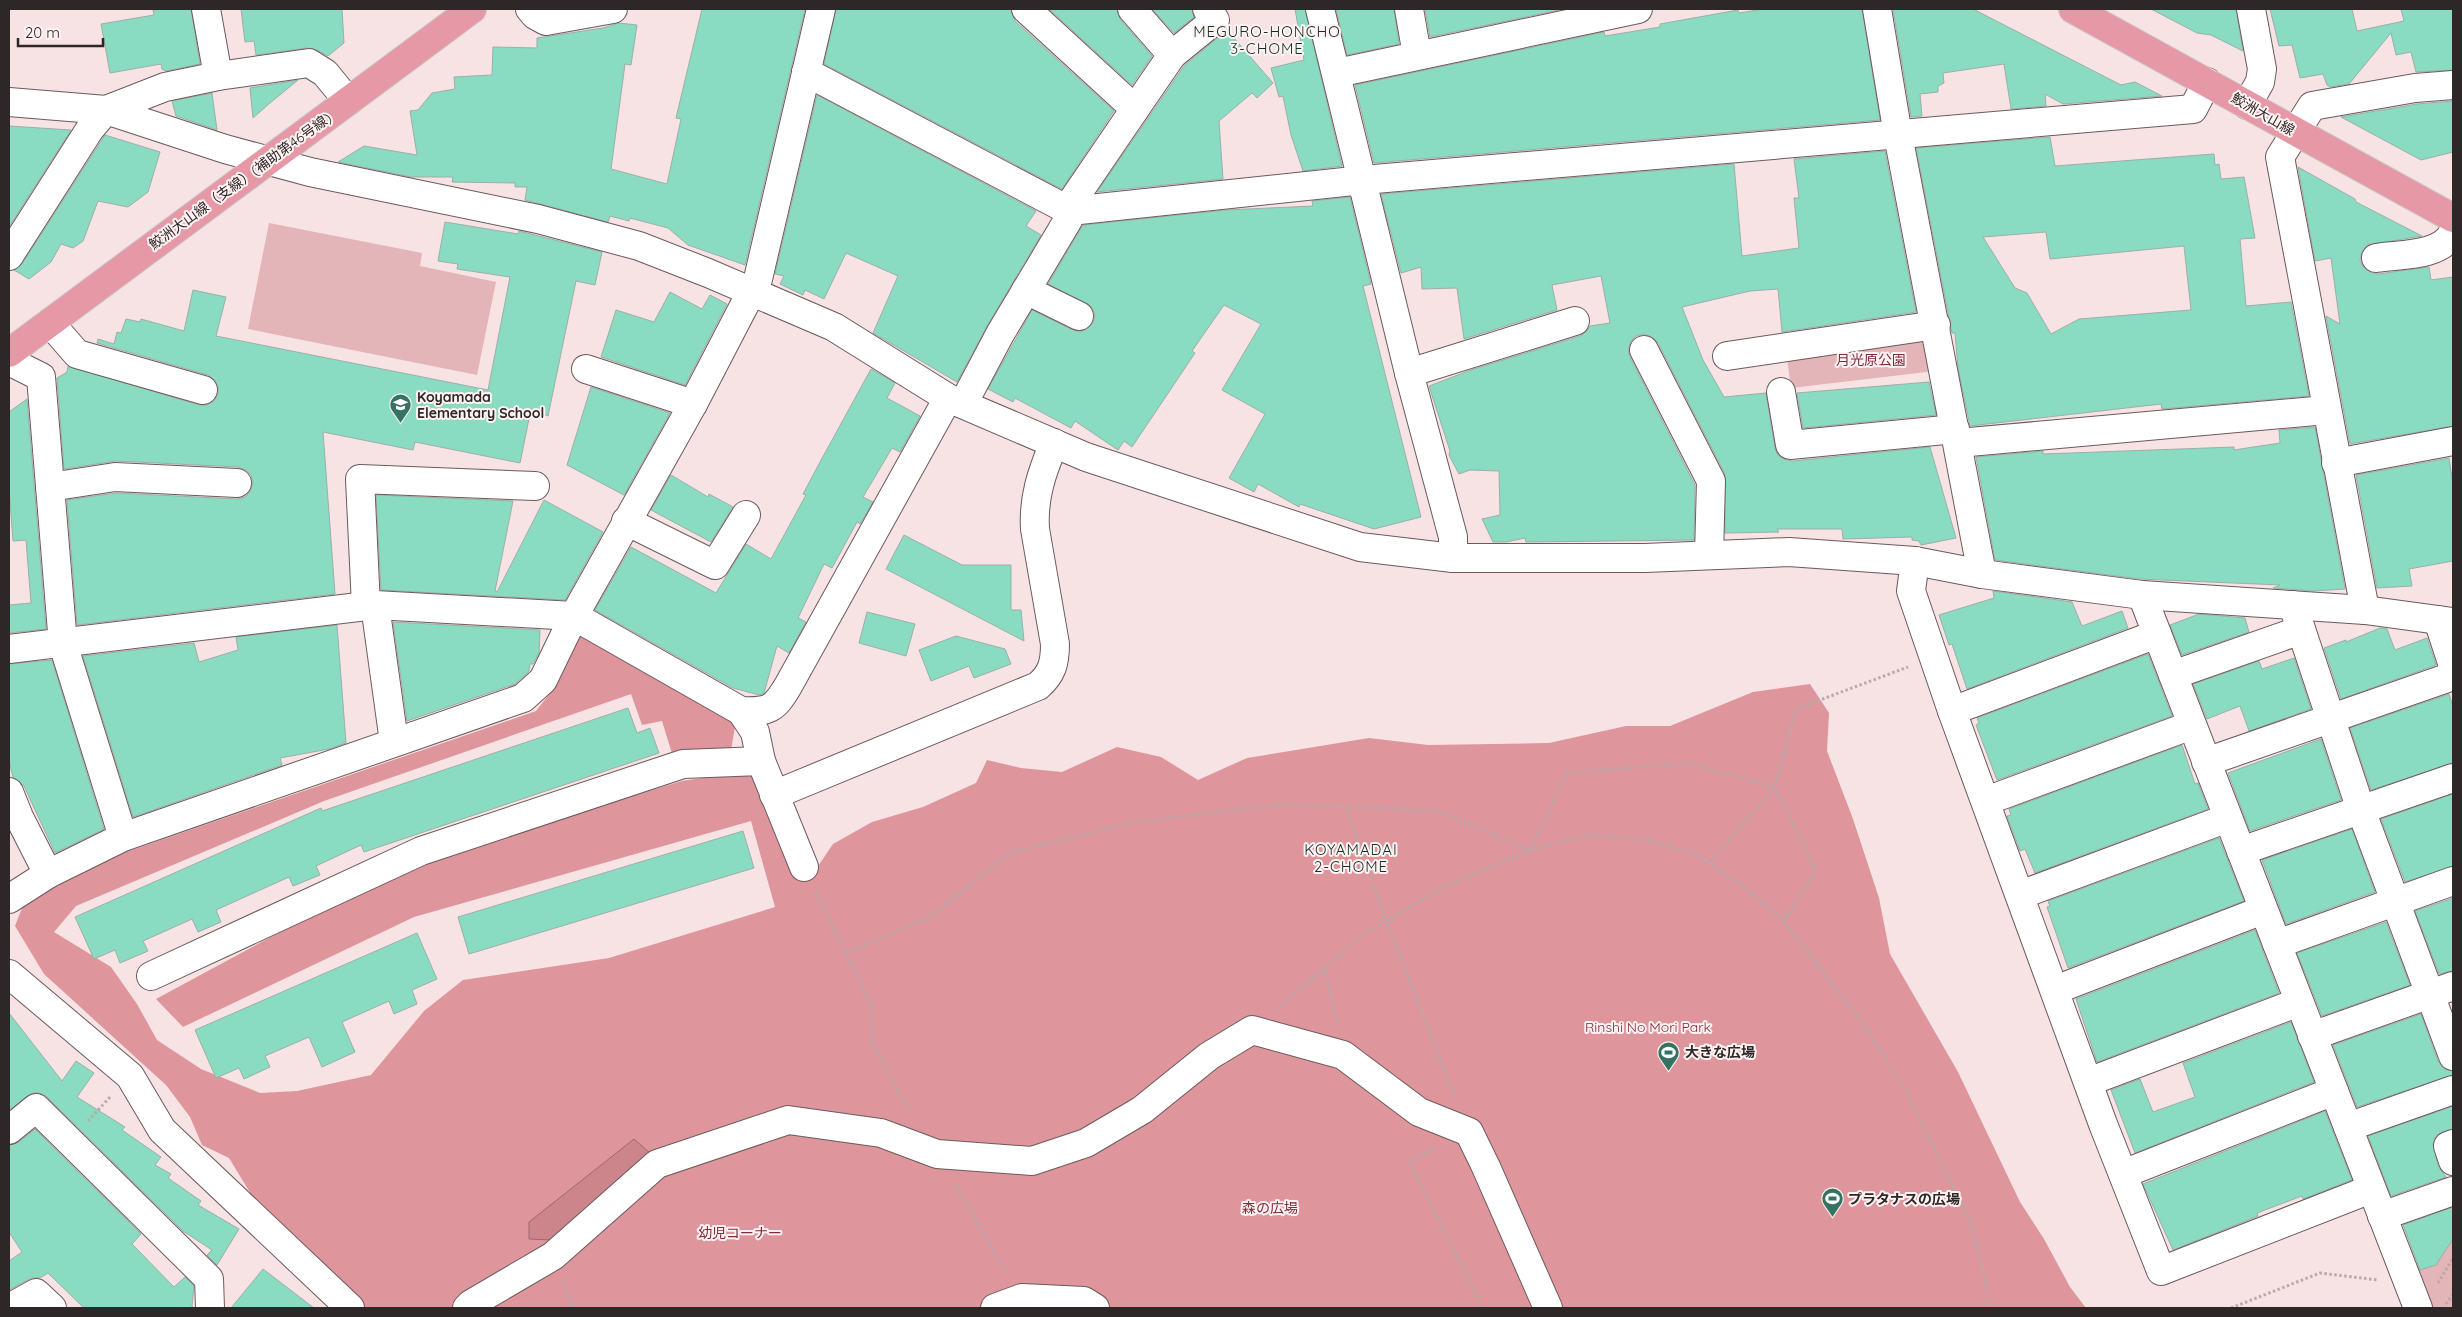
<svg xmlns="http://www.w3.org/2000/svg" width="2462" height="1317" viewBox="0 0 2462 1317" font-family="Quicksand,'Noto Sans JP',sans-serif">
<style>
.green{fill:#e3b4b8}
.forest{fill:#de959c}
.water{fill:#cd858c;stroke:#9d696e}
.building{fill:#89dbc1;stroke:#9cafa8;fill-rule:evenodd}
.lines{fill:none;stroke-linecap:round;stroke-linejoin:round}
.minor-casing{stroke:#6c5a5b;stroke-width:30}
.major-casing{stroke:#c9c7c7;stroke-width:30}
.path{stroke:#b9a9aa;stroke-width:3;stroke-dasharray:2.5 2.5;stroke-linecap:butt}
.minor{stroke:#fff;stroke-width:28}
.major{stroke:#e698a6;stroke-width:28}
.labels{text-anchor:middle;stroke-width:4;stroke-linejoin:round;paint-order:stroke}
.street-label{font-size:14px;fill:#2e2727;stroke:#fff2f2}
.park-label{font-size:14px;fill:#802a3a;stroke:#fff2f2}
.poi-label{font-size:14px;font-weight:bold;fill:#2e2727;stroke:#fff2f2;text-anchor:start}
.neighbourhood-label{font-size:15px;letter-spacing:1px;fill:#123027;stroke:#fff2f2}
</style>
<rect width="100%" height="100%" fill="#f7e2e4"/>
<g class="green">
<path d="M269 223 422 253 420 266 496 282 477 375 248 329Z"/>
<path d="M1931 334 1935 371 1791 388 1786 351Z"/>
<path d="M2453 1224V1308H2418L2403 1271 2421 1266Z"/>
</g>
<path class="forest" d="M578 629 736 721 731 750 674 760 662 721 642 725 631 694 324 801 76 906 54 932 111 967 137 1004 157 1040 201 1069 260 1093 297 1091 371 1075 424 1011 463 980 609 958 775 907 751 821 414 917 183 1027 156 999 406 864 682 781 755 770 808 881 833 844 872 822 923 807 976 783 987 760 1021 768 1062 772 1117 747 1161 757 1198 780 1247 758 1369 738 1428 745 1549 743 1626 726H1670L1753 692 1810 684 1829 713 1827 751 1853 819 1879 898 1890 954 1958 1072 2020 1202 2044 1239 2070 1287 2086 1308H351L254 1199 229 1158 202 1145 190 1117 166 1085 44 974 15 926 24 903 48 884 126 852 536 711 551 692Z"/>
<path class="water" d="M634 1139 650 1153 552 1240 529 1239V1222Z"/>
<g class="building">
<path d="M165 9H191L200 64 166 71 162 69 161 64 110 73 101 24 154 15 153 10Z"/>
<path d="M241 9H342L344 43 328 56 317 50 307 48 256 55 254 41 245 42Z"/>
<path d="M702 9H805L745 265 688 245 668 228 630 218 629 221 610 216 608 222 525 200 527 187H515V183L452 182 453 177H411L338 162 364 146 417 155 410 111 418 110 432 93 455 89 454 77 492 75 493 47 537 48V38L603 28 619 23 637 25 631 65 625 64 611 169 667 184 681 119 676 118Z"/>
<path d="M836 9H1011L1015 21 1114 111 1062 189 824 64Z"/>
<path d="M1049 9H1117L1120 19 1152 56 1132 85Z"/>
<path d="M1152 9H1192L1194 17 1174 33Z"/>
<path d="M1295 9H1305L1342 166 1303 171 1291 135 1283 96 1279 97 1271 68 1304 60Z"/>
<path d="M1336 9H1394L1399 44 1347 55Z"/>
<path d="M1425 9H1564L1430 37Z"/>
<path d="M1764 9H1862L1880 120 1374 163 1355 85 1604 32 1605 36 1660 27V24L1738 10 1739 13Z"/>
<path d="M1893 9H1973L2121 85 2135 82 2162 96 2063 104 2045 94 2046 106 2011 109 2004 64 1943 73 1944 83 1938 86V92L1920 94 1922 116 1911 117Z"/>
<path d="M2151 9H2236L2243 51 2211 35 2197 33Z"/>
<path d="M2270 9H2352L2357 31 2404 21 2401 9H2453V70L2416 72 2411 52 2396 55 2391 33 2349 84 2330 87 2327 85 2323 74 2300 78 2292 45 2279 46Z"/>
<path d="M1227 30 1273 83 1257 98 1252 93 1219 121 1223 179 1097 192 1184 66Z"/>
<path d="M298 80 270 103 253 118 250 88Z"/>
<path d="M212 93 217 130 176 116 172 101Z"/>
<path d="M817 95 1036 211 1026 226 1041 235 987 326 957 382 873 333 898 276 846 253 824 299 805 290 803 295 780 284 784 276 775 274Z"/>
<path d="M2453 101V152L2421 160 2341 117 2417 104Z"/>
<path d="M9 126 71 130 9 227Z"/>
<path d="M105 135 160 152 148 192 128 207 98 201 83 241 73 248 61 244 51 262 29 279 14 270 22 264Z"/>
<path d="M2050 137 2055 166 2214 154 2215 165 2219 164 2221 179 2244 177 2255 238 2240 239 2246 306 2291 302 2309 396 2162 409 2161 404 1970 426 1958 368 1955 333H1952L1916 148ZM2046 232 2050 259 2184 246 2191 310 2079 319 2051 334 2027 293 2015 288 1983 237Z"/>
<path d="M1885 151 1916 312 1782 332 1778 289 1750 291 1682 307 1703 360 1724 397 1766 393 1775 448 1777 454 1783 459 1792 461 1930 447 1956 538 1921 545 1919 541 1912 540V537L1843 539 1842 529H1777L1779 532 1725 533V474L1658 343 1652 337 1644 334 1636 336 1631 341 1628 349 1630 357 1695 485 1694 540 1526 542 1525 538 1506 542H1493L1482 519 1500 515 1499 471 1470 470 1459 474 1449 455 1450 451 1429 386 1471 370 1580 336 1586 332 1590 326 1610 323 1601 276 1552 285 1557 310 1464 339 1457 288 1422 289 1421 267 1401 273 1381 194 1734 164 1742 256 1799 248 1794 198H1799L1794 159Z"/>
<path d="M2298 167 2355 199 2356 202 2422 236 2367 245 2362 252 2360 260 2363 267 2370 272 2378 274 2429 267 2431 280 2453 277V426L2350 444 2326 316 2340 324 2331 258 2315 261Z"/>
<path d="M1350 197 1370 280 1371 284 1363 286 1421 517 1374 529 1300 504 1299 507 1258 484 1254 492 1229 478 1265 414 1222 390 1261 324 1224 305 1192 351 1195 353 1132 447 1124 441 1118 450 1075 421 1071 428 1015 398 1013 402 988 389 1032 310 1073 330 1080 332 1087 329 1093 323 1095 315 1092 307 1048 284 1083 225 1226 210 1313 206 1312 201Z"/>
<path d="M445 222 518 234 519 231 602 252 595 285 576 281 548 416 531 409 520 463 415 442 413 450 323 432 335 594 77 625 67 500 116 493 237 499 245 497 250 492 253 483 251 475 246 470 238 467 116 461 64 469 57 378 67 372 68 366 199 405H206L213 402 218 395V387L215 380 208 375 97 343 98 339 114 344 117 332 121 333 126 319 140 322 141 319 184 331 193 290 226 297 216 336 488 390 510 277 457 269 458 264 438 261Z"/>
<path d="M670 292 702 309 710 295 727 304 685 385 601 357 616 310 654 322Z"/>
<path d="M871 369 895 383 887 398 920 416 900 452 892 448 863 497 873 502 860 524 857 522 832 568 824 564 798 618 806 622 789 653 777 646 764 693 759 695 733 688 595 610 631 547 716 593 746 544 771 559 806 495 803 494 820 462Z"/>
<path d="M1929 382 1936 415 1803 428 1797 393Z"/>
<path d="M591 387 670 413 624 495 567 465Z"/>
<path d="M27 399 46 629 9 633V605L31 603 26 540 13 541 9 489V412Z"/>
<path d="M2315 427 2345 589 2313 591 2273 588 2280 585 2139 579 1995 560 1976 457 2043 451V454L2234 447V450L2280 443 2279 430Z"/>
<path d="M2449 458 2453 484V561L2409 569 2412 586 2377 588 2356 475Z"/>
<path d="M671 475 708 497 709 494 733 507 711 542 651 510Z"/>
<path d="M376 495 513 501 495 591 497 592 544 500 603 532 565 600 381 590Z"/>
<path d="M904 535 962 565H1011V610H1021L1024 641 886 569Z"/>
<path d="M1993 591 2072 602 2082 626 2122 611 2128 628 1967 689 1952 644 1949 645 1939 615 1994 598Z"/>
<path d="M867 612 915 624 906 656 859 643Z"/>
<path d="M2199 614 2245 618 2249 632 2182 655 2170 625Z"/>
<path d="M393 622 540 630 539 653 533 664H530L529 671 515 684 407 721Z"/>
<path d="M337 625 346 743 329 749 280 758 282 765 133 817 83 656 194 643 199 662 238 650 236 637Z"/>
<path d="M2380 628 2387 629 2395 650 2427 638 2436 665 2341 699 2324 648 2346 640V642Z"/>
<path d="M956 636 1005 649 1011 664 974 678 969 666 931 681 919 650Z"/>
<path d="M2148 654 2172 716 1997 780 1976 725 1979 723 1977 718Z"/>
<path d="M2294 658 2311 709 2249 731 2240 706 2207 719 2193 684 2259 661 2262 669Z"/>
<path d="M52 660 104 829 55 853 24 786 13 777 9 762V664Z"/>
<path d="M2449 694 2453 706V763L2371 790 2350 728Z"/>
<path d="M628 708 637 733 650 728 659 753 364 852 361 845 316 866 320 875 293 886 289 877 216 910 221 922 198 932 192 919 143 941 148 951 120 963 115 950 94 959 75 917 321 808 322 811Z"/>
<path d="M2321 739 2341 800 2250 831 2228 773Z"/>
<path d="M2182 745 2195 784 2198 783 2208 809 2035 873 2025 849 2020 851 2007 816 2011 815 2009 809Z"/>
<path d="M2453 794V866L2405 882 2381 819Z"/>
<path d="M2352 829 2375 892 2286 924 2262 860Z"/>
<path d="M743 831 754 868 469 954 458 917Z"/>
<path d="M2219 838 2244 901 2068 968 2047 907 2050 906 2048 901Z"/>
<path d="M2453 898V971L2439 974 2415 911Z"/>
<path d="M2386 922 2410 985 2322 1016 2297 953Z"/>
<path d="M2255 930 2279 993 2097 1062 2076 999Z"/>
<path d="M417 933 437 979 412 990 417 1004 394 1014 389 1001 342 1022 355 1052 322 1067 309 1037 265 1056 270 1067 244 1079 239 1068 216 1078 195 1030Z"/>
<path d="M9 1013 62 1081 76 1061 94 1073 77 1097 125 1127 122 1130 161 1157 155 1165 171 1174 168 1178 201 1201 198 1205 239 1229 217 1265 207 1255 212 1250 183 1231 47 1097 40 1093H33L9 1110Z"/>
<path d="M2421 1014 2438 1061 2443 1068 2453 1071V1075L2357 1107 2333 1045Z"/>
<path d="M2291 1022 2314 1082 2135 1153 2111 1090 2140 1079 2153 1112 2195 1097 2183 1063Z"/>
<path d="M2453 1106V1129L2442 1132 2436 1136 2433 1144 2438 1166 2446 1177 2391 1196 2368 1136Z"/>
<path d="M2325 1111 2352 1180 2303 1199 2302 1196 2257 1213 2258 1216 2173 1250 2143 1184Z"/>
<path d="M35 1129 141 1234 132 1244 174 1287 185 1277 194 1286 192 1306 194 1308H84L48 1273 40 1278H31L9 1290V1261L22 1252 9 1232V1145L19 1142Z"/>
<path d="M2453 1207V1239L2436 1265 2420 1270 2403 1225Z"/>
<path d="M263 1269 314 1308H231Z"/>
</g>
<g class="lines">
<defs>
<g id="minor">
<path d="M206 9 218 76"/>
<path d="M530 9 535 15 546 21 613 9"/>
<path d="M1132 9 1172 55 1135 109"/>
<path d="M1320 9 1409 373 1453 537V558"/>
<path d="M1409 9 1417 55"/>
<path d="M1877 9 1898 135 1982 574"/>
<path d="M1172 55 1215 20 1207 9"/>
<path d="M806 72 1070 211 1363 180 2193 109 2207 82"/>
<path d="M1337 73 1638 9"/>
<path d="M9 102 106 110 225 149 310 172 538 219 639 246 708 273 834 327 948 398 1086 457 1360 547 1453 558H1645L1789 552 1915 561 1982 574 2142 595 2365 610 2453 622"/>
<path d="M2247 105 2260 82 2262 69 2251 9"/>
<path d="M9 256 90 129 106 110 165 87 218 76 309 63 325 73 348 101"/>
<path d="M2376 258C2400 254 2440 257 2453 233"/>
<path d="M1026 290 1079 316"/>
<path d="M50 323 77 354 203 390"/>
<path d="M1644 350 1711 481 1709 555"/>
<path d="M1727 356 1936 325"/>
<path d="M9 361 41 377 63 644 123 837"/>
<path d="M586 369 693 404"/>
<path d="M1409 373 1575 321"/>
<path d="M1781 392 1790 445 1955 429"/>
<path d="M963 404 1000 334 1068 220 1073 200 1135 109 1026 9"/>
<path d="M1958 443 2326 410"/>
<path d="M2336 463 2453 441"/>
<path d="M50 487 115 477 237 483"/>
<path d="M626 521 715 565 746 515"/>
<path d="M1915 561 1911 591 1952 711 2103 1124 2161 1271 2371 1189"/>
<path d="M2142 595 2418 1308"/>
<path d="M375 605 394 742"/>
<path d="M2293 605 2361 810 2453 1056"/>
<path d="M366 606 360 479 535 486"/>
<path d="M2365 610 2280 157 2312 106 2415 88 2453 85"/>
<path d="M2438 620 2453 666"/>
<path d="M9 649 375 605 574 616 741 711C768 712 774 710 788 686L948 398"/>
<path d="M2173 675 2301 630"/>
<path d="M741 711 755 732 761 761 804 867"/>
<path d="M1952 711 2157 634"/>
<path d="M2206 762 2453 676"/>
<path d="M9 792 19 817 48 874"/>
<path d="M774 795 1038 686C1052 674 1055 663 1055 644L1035 529C1033 497 1042 472 1054 443"/>
<path d="M1986 801 2192 725"/>
<path d="M2241 851 2453 778"/>
<path d="M2020 895 2228 818"/>
<path d="M9 899 48 874 123 837 523 698 543 680 574 616 693 404 758 279 821 9"/>
<path d="M2277 944 2453 881"/>
<path d="M9 974 130 1076 162 1130 350 1308"/>
<path d="M151 976 421 851 683 764 761 761"/>
<path d="M2055 990 2263 910"/>
<path d="M2312 1036 2453 986"/>
<path d="M2088 1082 2299 1002"/>
<path d="M2348 1127 2453 1090"/>
<path d="M9 1130 36 1108 209 1279 210 1308"/>
<path d="M2453 1144 2448 1146 2453 1161"/>
<path d="M2123 1174 2334 1091"/>
<path d="M2382 1216 2453 1191"/>
<path d="M9 1308 36 1293 52 1308"/>
<path d="M467 1308 471 1304 553 1256 657 1164 788 1120 881 1133 937 1154 1032 1161 1086 1143 1142 1110 1209 1056 1252 1030 1343 1055 1419 1112 1469 1132 1486 1167 1548 1308"/>
<path d="M995 1308 1022 1298 1084 1301 1095 1308"/>
</g>
<g id="major">
<path d="M2073 9 2453 218"/>
<path d="M9 353C164 239 317 123 472 9"/>
</g>
</defs>
<use href="#minor" class="minor-casing"/>
<use href="#major" class="major-casing"/>
<g class="path">
<path d="M1346 807 1386 920 1455 1097"/>
<path d="M1709 864 1775 787 1796 709 1908 667"/>
<path d="M816 892 872 1006V1043L910 1113"/>
<path d="M846 953 930 917 1009 853 1135 822 1285 804 1438 811 1530 850 1567 773 1687 763 1775 787 1816 871 1784 921"/>
<path d="M1325 968 1337 1025"/>
<path d="M1278 1008 1365 933 1444 887 1530 850 1592 834 1650 841 1694 853 1743 886 1784 921 1863 1023 1907 1093 1971 1223 1986 1281 1988 1308"/>
<path d="M88 1121 111 1096"/>
<path d="M1435 1149 1409 1161 1483 1308"/>
<path d="M955 1184 1007 1274"/>
<path d="M563 1281 574 1308"/>
<path d="M2438 1283 2453 1258"/>
<path d="M2446 1304 2453 1294"/>
<path d="M2231 1308 2320 1273 2378 1280"/>
</g>
<use href="#minor" class="minor"/>
<use href="#major" class="major"/>
</g>
<defs>
<symbol id="school-pin" viewBox="-11 -11 22 30"><path d="M0 17L-7.5 6A9.5 9.5 0 1 1 7.5 6Z" fill="#347360" stroke="#fff2f2"/><path d="M0-5L7-2L0 1L-7-2ZM-4 1L0 2.5L4 1V4Q0 6-4 4Z" fill="#fff"/></symbol>
<symbol id="stadium-pin" viewBox="-11 -11 22 30"><path d="M0 17L-7.5 6A9.5 9.5 0 1 1 7.5 6Z" fill="#347360" stroke="#fff2f2"/><path d="M0-5a6.5 5 0 1 0 0 10a6.5 5 0 1 0 0-10ZM-3.5-1.8h7v3.6h-7Z" fill="#fff"/></symbol>
</defs>
<g fill-rule="evenodd">
<use href="#school-pin" x="388" y="392" width="25" height="34"/>
<use href="#stadium-pin" x="1656" y="1040" width="25" height="34"/>
<use href="#stadium-pin" x="1820" y="1186" width="25" height="34"/>
</g>
<g class="labels">
<g class="street-label">
<text transform="translate(2263 114) rotate(30)" y="5">鮫洲大山線</text>
<text transform="translate(240 181) rotate(-36)" y="5">鮫洲大山線（支線）(補助第46号線)</text>
</g>
<g class="park-label">
<text x="1871" y="365">月光原公園</text>
<text x="1648" y="1032">Rinshi No Mori Park</text>
<text x="1270" y="1213">森の広場</text>
<text x="740" y="1238">幼児コーナー</text>
</g>
<g class="poi-label">
<text x="417" y="402">Koyamada<tspan x="417" dy="16">Elementary School</tspan></text>
<text x="1685" y="1057">大きな広場</text>
<text x="1848" y="1204">プラタナスの広場</text>
</g>
<g class="neighbourhood-label">
<text x="1267" y="37">MEGURO-HONCHO<tspan x="1267" dy="17">3-CHOME</tspan></text>
<text x="1351" y="855">KOYAMADAI<tspan x="1351" dy="17">2-CHOME</tspan></text>
</g>
</g>
<rect width="2462" height="1317" fill="none" stroke="#2e2727" stroke-width="20"/>
<path d="M18 38v8h85v-8" fill="none" stroke="#2e2727" stroke-width="2.5"/>
<text x="25" y="38" font-size="15" fill="#2e2727" stroke="#fff2f2" stroke-width="4" paint-order="stroke">20 m</text>
</svg>
